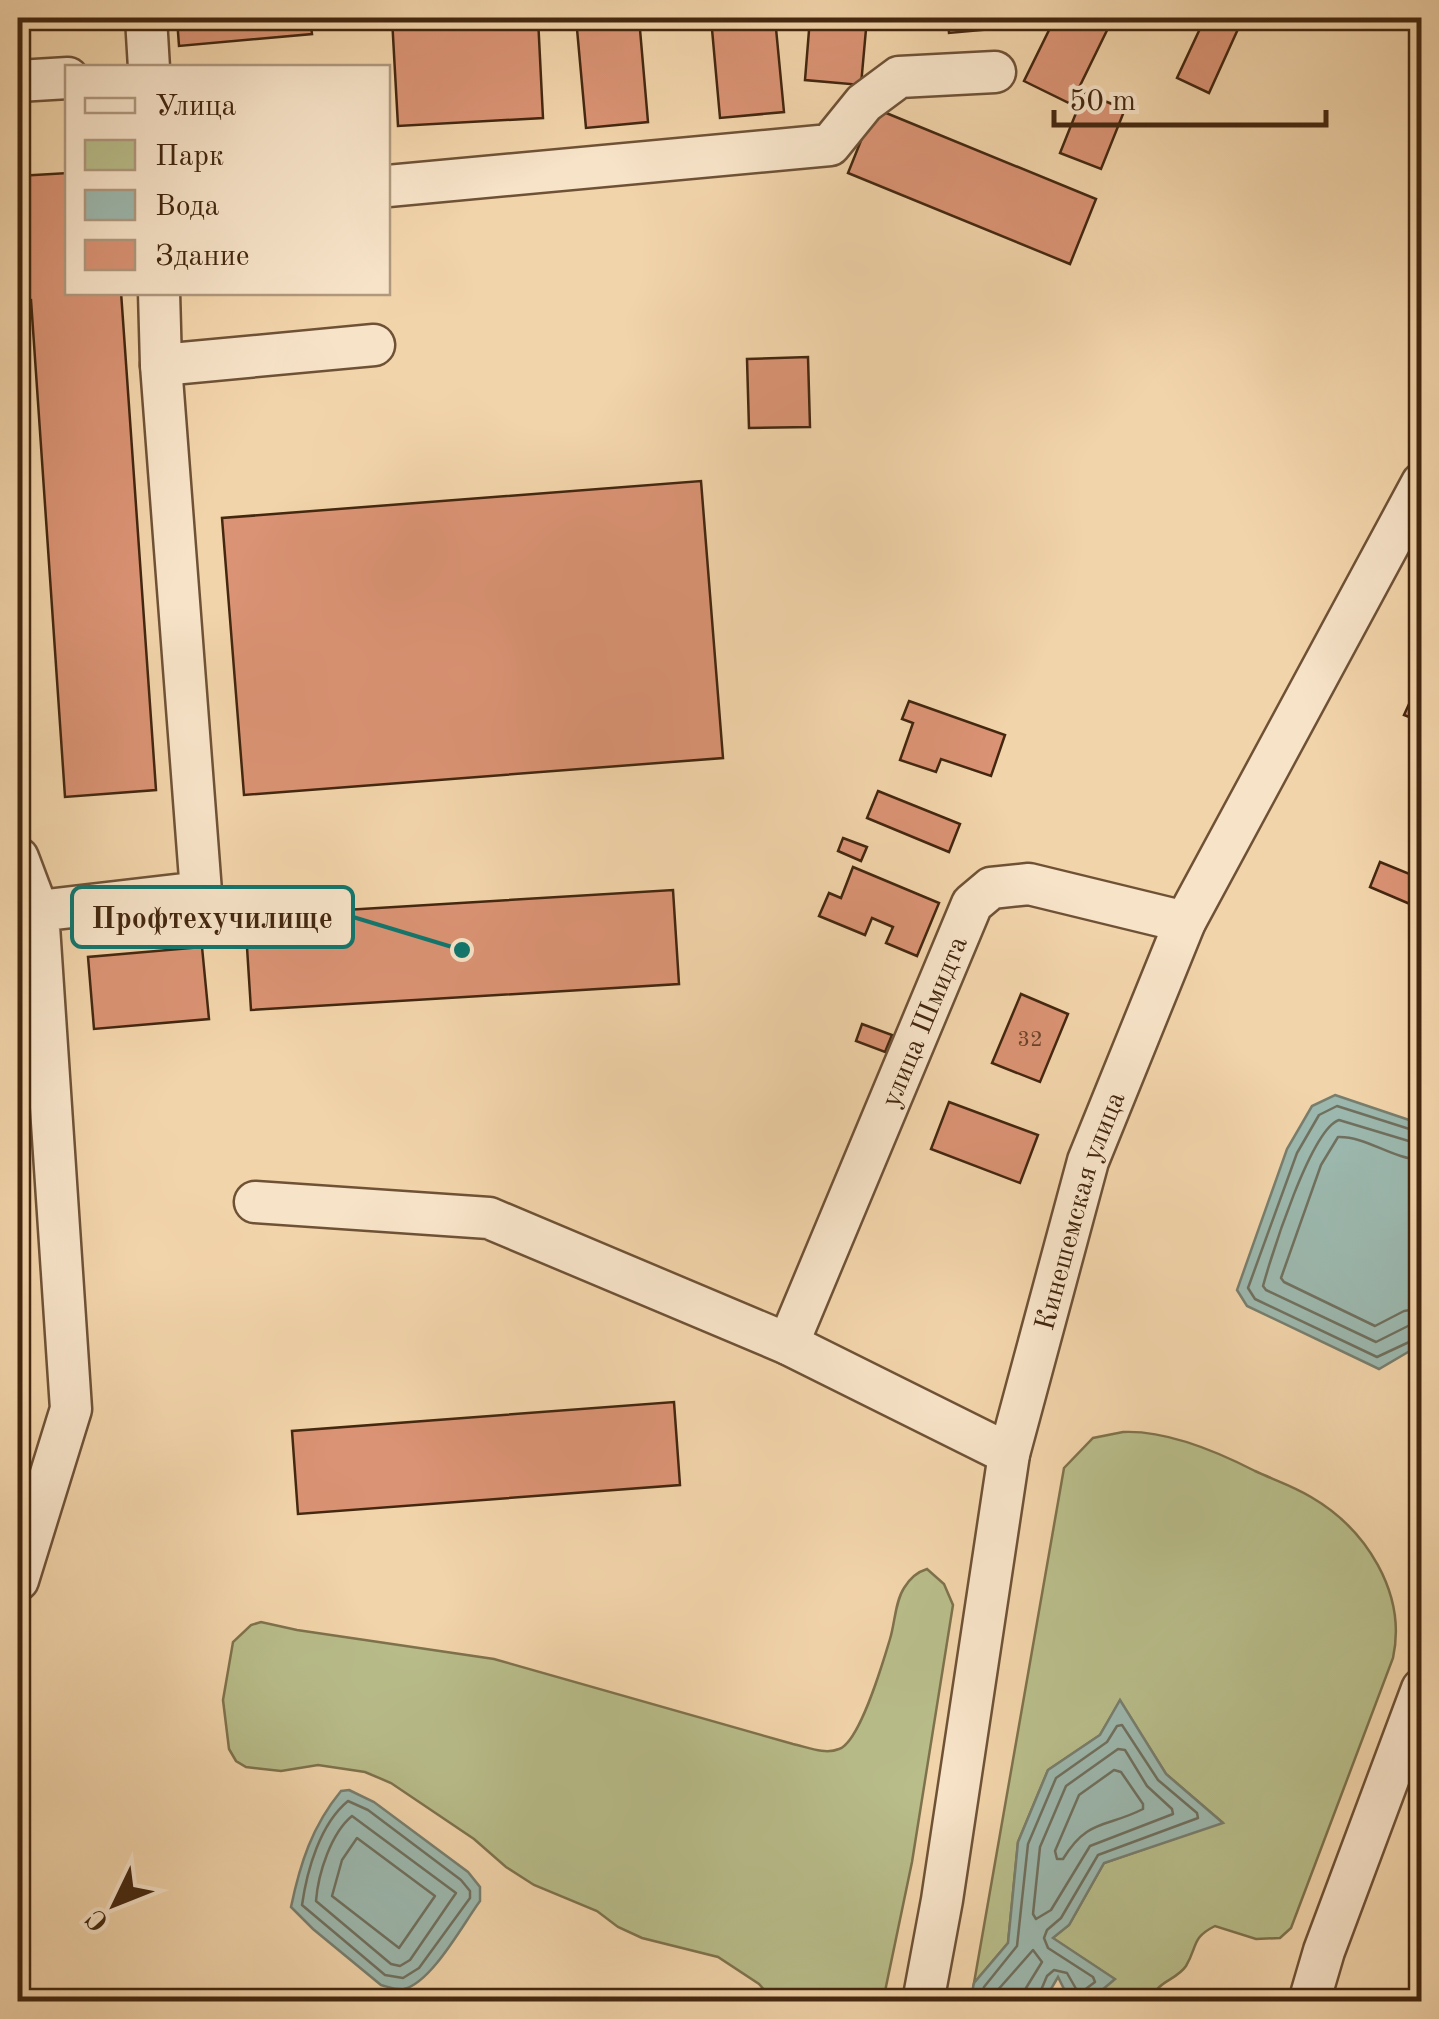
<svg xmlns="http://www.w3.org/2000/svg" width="1439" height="2019" viewBox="0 0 1439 2019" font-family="'Old Standard TT',serif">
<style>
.green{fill:#b8bd8a;stroke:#7e724c;stroke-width:2.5}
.water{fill:#9cb8ae;stroke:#787e6e;stroke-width:2.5}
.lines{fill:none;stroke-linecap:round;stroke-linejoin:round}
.shore{stroke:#70705e;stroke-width:2.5}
.building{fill:#da9374;stroke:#43270f;stroke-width:2.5}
.minor-casing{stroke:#6f5236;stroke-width:45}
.minor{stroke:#f7e3c8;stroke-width:40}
.labels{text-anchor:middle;stroke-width:8;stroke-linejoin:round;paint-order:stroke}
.number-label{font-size:22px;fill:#694228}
.street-label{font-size:28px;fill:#43270f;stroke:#f7e3c8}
.leader{fill:none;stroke:#0f766e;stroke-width:4}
.callout-dot{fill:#0f766e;stroke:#f7e3c8;stroke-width:4}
.callout{fill:#f7e3c8;stroke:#0f766e;stroke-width:4}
.callout-label{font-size:30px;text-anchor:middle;font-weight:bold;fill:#43270f}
</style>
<rect width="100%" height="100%" fill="#f2d4aa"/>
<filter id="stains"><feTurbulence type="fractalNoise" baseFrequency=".002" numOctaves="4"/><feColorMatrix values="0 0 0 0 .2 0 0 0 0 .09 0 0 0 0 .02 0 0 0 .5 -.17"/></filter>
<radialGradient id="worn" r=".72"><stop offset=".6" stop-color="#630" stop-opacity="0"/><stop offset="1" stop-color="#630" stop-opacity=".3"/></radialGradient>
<g class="green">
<path d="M1123 1432C1167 1430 1216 1451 1255 1471 1274 1480 1293 1486 1311 1497 1366 1529 1407 1593 1393 1658L1291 1928 1280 1938 1256 1939 1215 1926C1191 1938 1198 1946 1186 1966 1176 1981 1155 1981 1152 2001H1089L1114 1979 1052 1938 1069 1925 1104 1863 1222 1822 1166 1774 1120 1701 1100 1735 1048 1770 1018 1842 1008 1943 974 1983 1064 1468 1093 1438Z"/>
<path d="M927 1569 944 1584 953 1605 912 1862 883 2001H774L759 1984 718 1957 642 1938 618 1927 597 1911 534 1885 506 1867 474 1839 391 1783 365 1772 318 1765 281 1771 246 1767 236 1761 229 1749 223 1700 233 1642 251 1625 261 1622 297 1630 494 1659 793 1744C807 1747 825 1755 839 1749 860 1742 883 1662 890 1639 895 1623 895 1602 904 1588 910 1578 917 1572 927 1569Z"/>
</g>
<g class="water">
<path d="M1335 1095 1421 1124V1340L1420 1345 1379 1369 1247 1306 1237 1290 1287 1149 1312 1106Z"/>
<path d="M1120 1700 1166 1774 1223 1823 1104 1863 1069 1925 1053 1938 1115 1979 1089 2001H1070L1058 1977 1044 2001H970L974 1983 1008 1943 1018 1842 1048 1770 1100 1735Z"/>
<path d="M349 1790 374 1802 468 1872 480 1887V1901C463 1924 432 1982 404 1989 395 1990 389 1987 381 1985L313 1929 291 1907C300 1864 312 1826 341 1791Z"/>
</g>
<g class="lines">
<g class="shore">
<path d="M1422 1133 1337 1106 1319 1115 1297 1153 1248 1288 1255 1299 1377 1357 1422 1336"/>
<path d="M1422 1145 1339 1120C1311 1129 1272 1254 1263 1286L1266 1290 1376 1342 1410 1325 1422 1323"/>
<path d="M1422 1160C1392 1159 1366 1136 1338 1137L1321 1165 1281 1278 1284 1282 1375 1326 1404 1311 1422 1308"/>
<path d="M1118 1749 1125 1750 1147 1786 1172 1809 1173 1814 1090 1846 1051 1910 1036 1919 1033 1914 1040 1847 1066 1786Z"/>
<path d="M1114 1770 1121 1772 1143 1804V1809C1106 1828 1088 1818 1063 1859H1057L1055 1851 1079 1795Z"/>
<path d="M348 1801 368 1810 461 1880 470 1891V1898L419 1968 403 1978 385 1975 302 1905C307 1870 320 1824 348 1801Z"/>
<path d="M352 1816 456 1893 410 1960 400 1966 391 1964 316 1901C318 1874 331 1833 352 1816Z"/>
<path d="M357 1838 435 1896 399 1948 332 1896 342 1860Z"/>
<path d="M980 2002 984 1987 1017 1946 1028 1844 1056 1778 1107 1742 1117 1726 1122 1725 1158 1780 1197 1813 1198 1818 1098 1855 1061 1918 1047 1930 1044 1938 1048 1948 1093 1977 1095 1982 1079 1994 1067 1973 1054 1970 1047 1976 1036 2002"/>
<path d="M993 2002 996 1992 1033 1950 1042 1962 1026 1988 1024 2002"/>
</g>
</g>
<g class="building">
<path d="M177 18H310L312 34 179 46Z"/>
<path d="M392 18H538L543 118 398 126Z"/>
<path d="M576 18H639L648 122 586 128Z"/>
<path d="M711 18H775L784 112 720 118Z"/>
<path d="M810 18H867L861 85 805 80Z"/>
<path d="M948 18H1026L1027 26 949 33Z"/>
<path d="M1055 18H1113L1071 104 1024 81Z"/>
<path d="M1205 18H1243L1209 93 1177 78Z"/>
<path d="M1084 93 1125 109 1101 169 1060 153Z"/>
<path d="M874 108 1096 199 1070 264 848 173Z"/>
<path d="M68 173V292H121L156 790 65 797 31 300 18 301V176Z"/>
<path d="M808 357 810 427 749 428 747 359Z"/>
<path d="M701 481 723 758 244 795 222 518Z"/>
<path d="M1414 693 1422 696V722L1404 715Z"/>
<path d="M909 701 1005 735 991 776 941 759 936 772 900 760 913 723 902 719Z"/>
<path d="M878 791 960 824 949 852 867 818Z"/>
<path d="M843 838 867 847 861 861 838 851Z"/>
<path d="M1380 862 1422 879V896L1417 907 1370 887Z"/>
<path d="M853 867 939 903 917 956 886 943 893 927 872 918 865 935 819 916 829 893 841 898Z"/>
<path d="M673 890 679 984 251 1010 245 916Z"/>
<path d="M202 947 209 1019 94 1029 88 957Z"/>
<path d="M1021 994 1068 1014 1040 1082 992 1063Z"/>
<path d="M862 1024 892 1035 885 1052 856 1041Z"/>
<path d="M949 1102 1038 1135 1020 1183 931 1149Z"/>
<path d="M674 1402 680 1485 298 1514 292 1431Z"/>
</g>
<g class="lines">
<defs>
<g id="minor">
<path d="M146 18 149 68"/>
<path d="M18 81 68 78"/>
<path d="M388 186 830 145 864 103 899 77 995 72"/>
<path d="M161 365 374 345"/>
<path d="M18 858 38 911"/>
<path d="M255 1202 489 1218 788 1344 1009 1454"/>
<path id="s1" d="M788 1344 972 904 991 888 1029 884 1185 922"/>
<path d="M18 1580 71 1409 38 911 201 892 161 365 159 292"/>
<path id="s2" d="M923 2002 942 1900 1009 1454 1088 1161 1185 922 1422 483"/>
<path d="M1309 2002 1324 1951 1422 1689"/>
</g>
</defs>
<use href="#minor" class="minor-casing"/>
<use href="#minor" class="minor"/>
</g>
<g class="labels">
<g class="number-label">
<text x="1030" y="1046">32</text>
</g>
<g class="street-label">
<text dy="10" stroke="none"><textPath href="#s1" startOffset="350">улица Шмидта</textPath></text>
<text dy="10" stroke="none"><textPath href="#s2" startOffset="808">Кинешемская улица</textPath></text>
</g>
</g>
<path class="leader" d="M462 950L353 917"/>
<circle class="callout-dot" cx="462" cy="950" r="10"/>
<rect class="callout" x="72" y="887" width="281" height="60" rx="10"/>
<g class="callout-label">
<text x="212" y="928">Профтехучилище</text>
</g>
<rect width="1439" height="2019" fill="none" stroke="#f2d4aa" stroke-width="60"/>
<rect x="20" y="20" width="1399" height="1979" fill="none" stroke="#43270f" stroke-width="5"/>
<rect x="30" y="30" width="1379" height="1959" fill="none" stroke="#43270f" stroke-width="2.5"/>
<rect x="65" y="65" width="325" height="230" fill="#f7e3c8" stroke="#af987e" stroke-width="2.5"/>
<rect x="85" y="98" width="50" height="15" fill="#f7e3c8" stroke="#af987e" stroke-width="2.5"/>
<text x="155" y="115" font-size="30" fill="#43270f">Улица</text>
<rect x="85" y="140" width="50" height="30" fill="#b8bd8a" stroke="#af987e" stroke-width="2.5"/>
<text x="155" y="165" font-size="30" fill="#43270f">Парк</text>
<rect x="85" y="190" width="50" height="30" fill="#9cb8ae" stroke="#af987e" stroke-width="2.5"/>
<text x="155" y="215" font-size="30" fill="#43270f">Вода</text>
<rect x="85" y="240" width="50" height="30" fill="#da9374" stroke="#af987e" stroke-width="2.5"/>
<text x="155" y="265" font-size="30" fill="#43270f">Здание</text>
<g transform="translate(115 1904) rotate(227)" stroke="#f7e3c8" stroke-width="8" paint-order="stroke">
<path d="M0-8L18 38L0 25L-18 38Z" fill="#43270f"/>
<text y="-15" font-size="28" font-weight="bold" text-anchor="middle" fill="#43270f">С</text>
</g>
<path d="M1054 110v15h272v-15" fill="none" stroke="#43270f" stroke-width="5"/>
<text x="1069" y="110" font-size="30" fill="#43270f" stroke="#f7e3c8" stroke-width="8" paint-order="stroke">50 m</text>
<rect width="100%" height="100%" filter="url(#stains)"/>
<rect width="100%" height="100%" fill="url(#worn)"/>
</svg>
